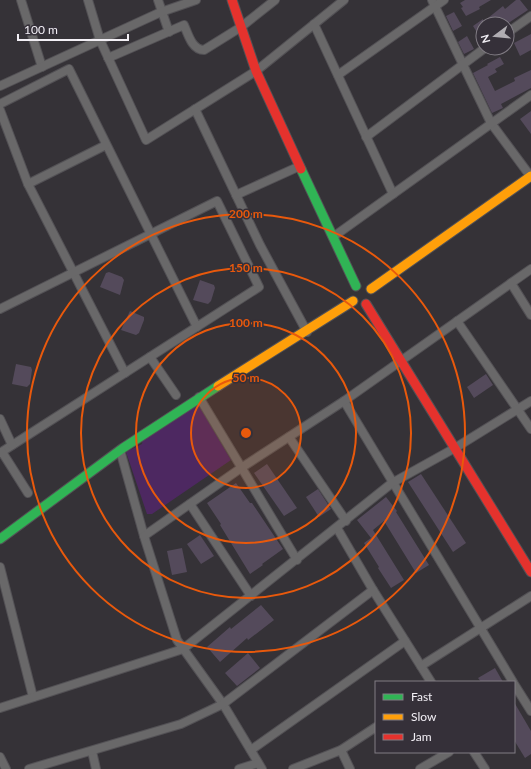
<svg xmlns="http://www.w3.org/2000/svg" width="531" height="769" viewBox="0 0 531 769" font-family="Lato,sans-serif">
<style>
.green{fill:#4d2861}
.building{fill:#544a5b}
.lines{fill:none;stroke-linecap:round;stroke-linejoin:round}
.street-casing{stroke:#535155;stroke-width:10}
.fast-casing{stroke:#535155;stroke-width:11}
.slow-casing{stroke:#535155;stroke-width:11}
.jam-casing{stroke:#535155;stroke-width:11}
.street{stroke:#696869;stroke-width:8}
.fast{stroke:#30b455;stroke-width:9}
.slow{stroke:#ff9f0a;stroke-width:9}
.jam{stroke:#e5322d;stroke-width:9}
.ring{fill:none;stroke:#e8590c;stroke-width:2}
.centre{fill:#e8590c;stroke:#353039;stroke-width:2}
.ring-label{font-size:12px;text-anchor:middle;font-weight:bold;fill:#e8590c;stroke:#353039;stroke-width:3;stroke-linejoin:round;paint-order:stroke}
</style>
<rect width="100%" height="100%" fill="#353237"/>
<path class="green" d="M198 404 231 460 152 514H147L126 452 142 444 143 438Z"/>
<g class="building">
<path d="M465 0H491L479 7 480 9 466 16 461 8 463 7 460 3Z"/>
<path d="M516 0H520L528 10 507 24H483V42L473 26 483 19V22L503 6 505 9Z"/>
<path d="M454 12 462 26 453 31 446 16Z"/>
<path d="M531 34V50L520 56 514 43Z"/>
<path d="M467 36 474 49 464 54 458 42Z"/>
<path d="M500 57 504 64 495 69 497 72 488 77 495 91 515 81 514 78 531 70V88L501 104 503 108 492 113 473 73 488 65 487 64Z"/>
<path d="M531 111V134L520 119Z"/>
<path d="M109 272 122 277 124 280 120 295 100 287 106 273Z"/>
<path d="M200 280 214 285 215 288 211 301 208 304 193 300Z"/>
<path d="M130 311 144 317V320L139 333 136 335 121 330Z"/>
<path d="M16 364 31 367 32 370 30 384 27 387 12 384Z"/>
<path d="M486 374 493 385 474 398 467 387Z"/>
<path d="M267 464 297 508 284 516 254 473Z"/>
<path d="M421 474 466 543 453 552 408 482Z"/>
<path d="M236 483 250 503H252L283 549 262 564 263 565 250 574 220 525 221 524 207 503Z"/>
<path d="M318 489 331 509 319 517 306 497Z"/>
<path d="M386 497 397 511 396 512 429 565 416 573 384 521 373 530 404 580 391 588 378 568 379 567 364 543 371 538 357 520Z"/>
<path d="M200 535 214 556 201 564 187 544Z"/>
<path d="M182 548 187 572 172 575 167 551Z"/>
<path d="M261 605 274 620 248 640 247 638 220 662 207 647 230 627 231 629Z"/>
<path d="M248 653 260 668 237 686 225 673Z"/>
<path d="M495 668 503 682H481L478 678Z"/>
<path d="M514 702 531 731V754L525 758 514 740Z"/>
</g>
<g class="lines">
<defs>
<g id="street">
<path d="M21 0 42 67"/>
<path d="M88 0 100 40 146 140 256 71 344 0"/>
<path d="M158 0 169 32"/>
<path d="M432 0 491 123 531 177"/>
<path d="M314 24 393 194"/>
<path d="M507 33 531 16"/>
<path d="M108 58 184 25C188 34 192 50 204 50L241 27 275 0"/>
<path d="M338 75 444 0"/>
<path d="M0 86 161 12 196 0"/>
<path d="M0 104 69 69 197 327"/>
<path d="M195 109 260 245 307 332"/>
<path d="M0 110 28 184 125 373"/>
<path d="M366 137 485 48"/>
<path d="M28 184 106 145"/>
<path d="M236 195 300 166"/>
<path d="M333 237 531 95"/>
<path d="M511 283 531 315"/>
<path d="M0 309 217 201 259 287 0 453"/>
<path d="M457 321 531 429"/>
<path d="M150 357 176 395"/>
<path d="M199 397 297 560"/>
<path d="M344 401 513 682"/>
<path d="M0 419 12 445"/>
<path d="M289 437 346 521"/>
<path d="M120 450 144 536 177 640 223 704 262 769"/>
<path d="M2 452 28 493"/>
<path d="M190 504 251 596"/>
<path d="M337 528 373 590 431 682"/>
<path d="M144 536 241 468 344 401 531 269"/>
<path d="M0 567 33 697"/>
<path d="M421 666 531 596"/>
<path d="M514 684 531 711"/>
<path d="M0 708 183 649 392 483 455 448 531 401"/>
<path d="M251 750 405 641"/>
<path d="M341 750 350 769"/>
<path d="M92 751 96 769"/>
<path d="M474 752 485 769"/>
<path d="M0 757 6 769"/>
<path d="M29 769 181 724 223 704 373 590"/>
<path d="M239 769 258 763"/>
<path d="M293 769 341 750 376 727"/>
<path d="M420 769 449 752"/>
</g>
<g id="fast">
<path d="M301 169 356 286"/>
<path d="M0 539 123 448 218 386"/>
</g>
<g id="slow">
<path d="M371 289 531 176"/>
<path d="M218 386 353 301"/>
</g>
<g id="jam">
<path d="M232 0 256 71 301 169"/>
<path d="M366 304 531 572"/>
</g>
</defs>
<use href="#street" class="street-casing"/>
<use href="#fast" class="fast-casing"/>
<use href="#slow" class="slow-casing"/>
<use href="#jam" class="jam-casing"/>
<use href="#street" class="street"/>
<use href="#fast" class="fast"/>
<use href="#slow" class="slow"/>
<use href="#jam" class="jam"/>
</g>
<circle cx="246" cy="433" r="55" fill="#e8590c" fill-opacity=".12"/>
<g class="ring">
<circle cx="246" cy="433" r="55"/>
<circle cx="246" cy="433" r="110"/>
<circle cx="246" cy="433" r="165"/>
<circle cx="246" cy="433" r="219"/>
</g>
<circle cx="246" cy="433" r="6" class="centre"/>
<g class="ring-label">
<text x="246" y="218">200 m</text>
<text x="246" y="272">150 m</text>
<text x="246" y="327">100 m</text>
<text x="246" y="382">50 m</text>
</g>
<rect x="375" y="681" width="140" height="72" fill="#353039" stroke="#817c84"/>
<rect x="383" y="694" width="20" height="6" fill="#30b455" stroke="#817c84"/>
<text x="411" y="701" font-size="12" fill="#f2eff5">Fast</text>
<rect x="383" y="714" width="20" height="6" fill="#ff9f0a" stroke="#817c84"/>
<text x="411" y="721" font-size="12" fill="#f2eff5">Slow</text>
<rect x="383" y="734" width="20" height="6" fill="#e5322d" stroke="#817c84"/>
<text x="411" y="741" font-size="12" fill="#f2eff5">Jam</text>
<g transform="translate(495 36) rotate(254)"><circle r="19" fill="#353039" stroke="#817c84"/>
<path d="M0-3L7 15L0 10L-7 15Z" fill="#b0adb2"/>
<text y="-6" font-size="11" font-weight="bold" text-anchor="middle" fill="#f2eff5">N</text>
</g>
<path d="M18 34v6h110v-6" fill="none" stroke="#f2eff5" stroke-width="2"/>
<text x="24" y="34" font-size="12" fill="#f2eff5" stroke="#353039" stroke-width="3" paint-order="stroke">100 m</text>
</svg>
